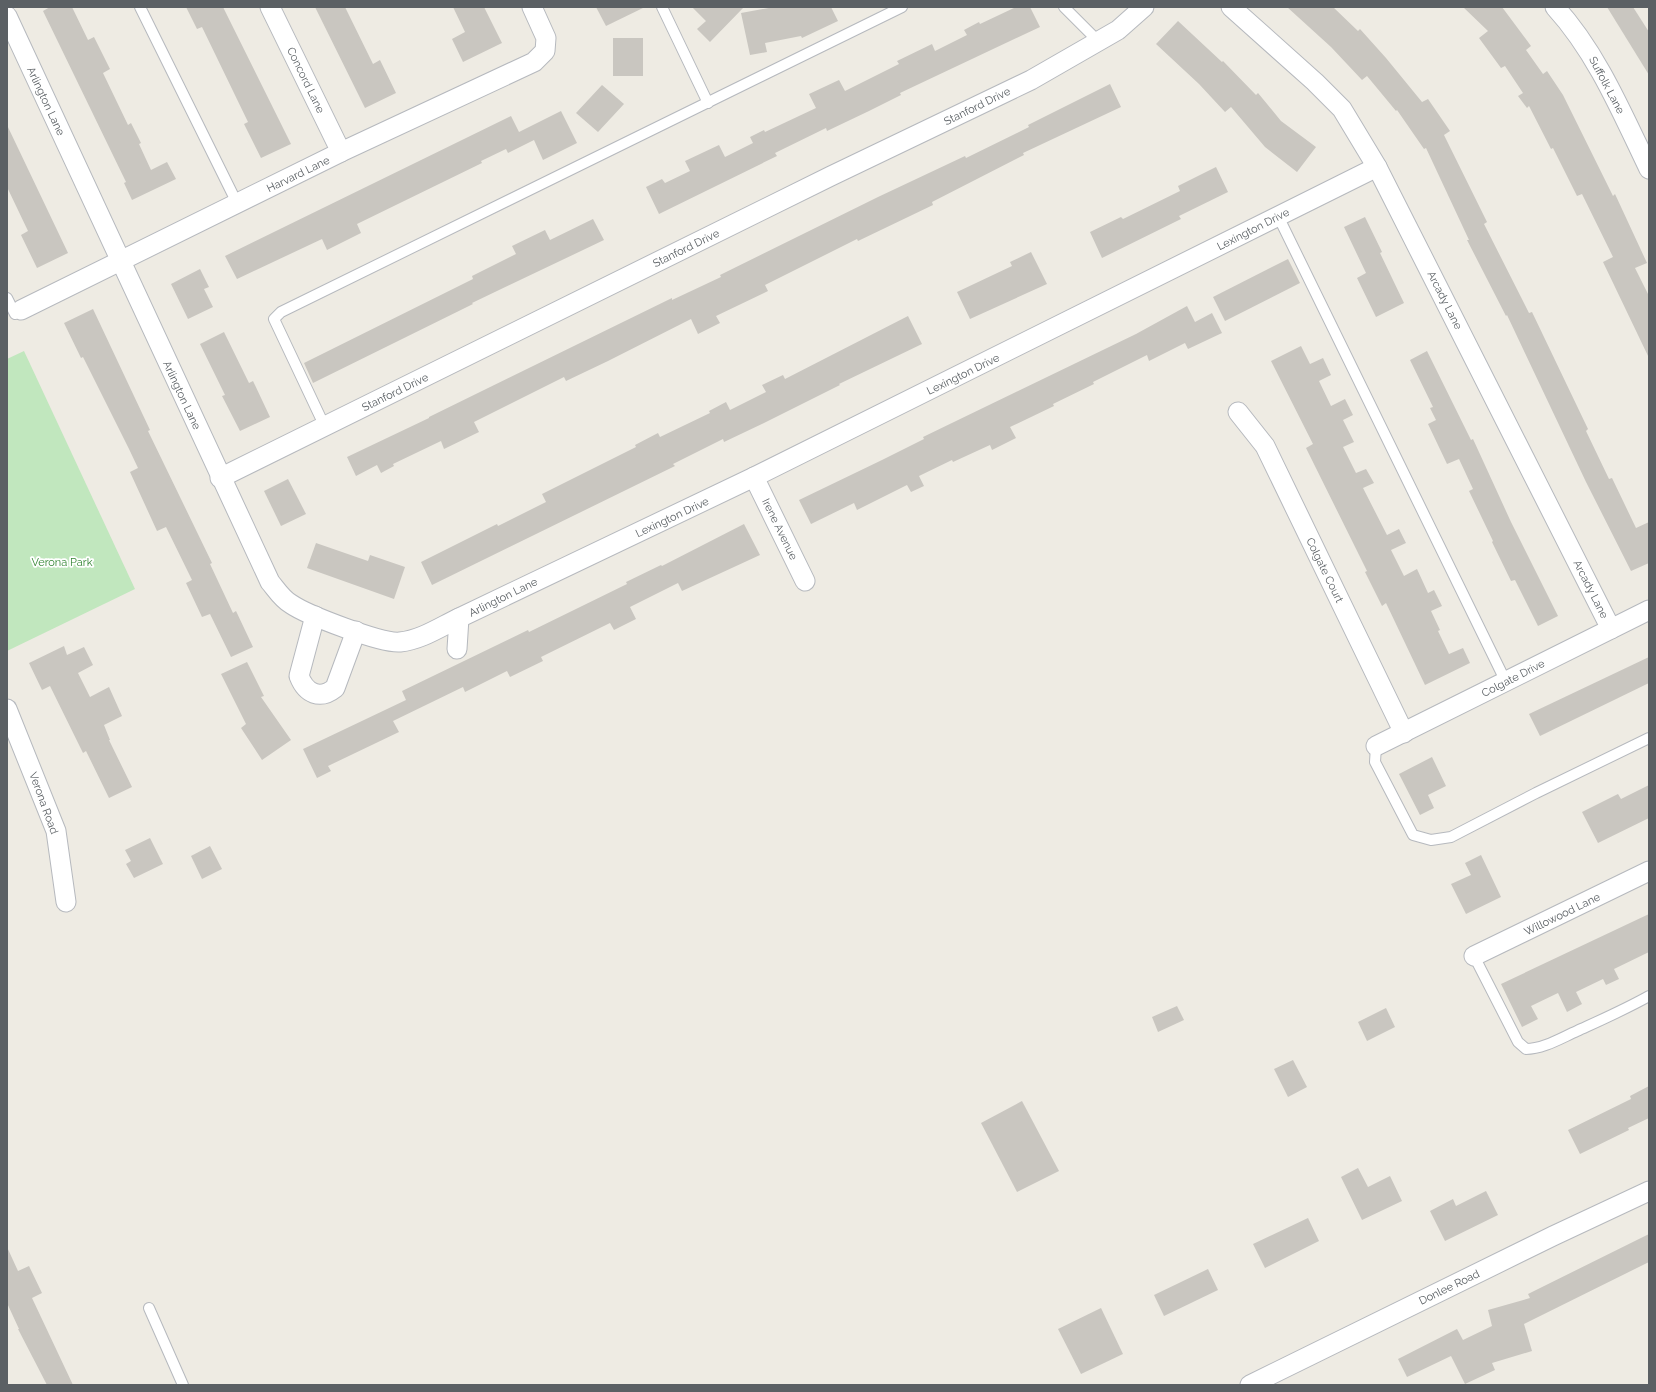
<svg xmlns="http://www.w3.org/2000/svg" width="1656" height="1392" viewBox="0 0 1656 1392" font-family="Raleway,sans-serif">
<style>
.green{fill:#c1e7be}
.building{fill:#c9c6c0}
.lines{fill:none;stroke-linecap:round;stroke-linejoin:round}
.lane-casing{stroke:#b6b9be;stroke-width:12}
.street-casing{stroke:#b6b9be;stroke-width:21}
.lane{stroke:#fff;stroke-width:10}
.street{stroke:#fff;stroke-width:19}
.labels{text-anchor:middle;stroke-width:3.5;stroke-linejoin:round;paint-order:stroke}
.street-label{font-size:11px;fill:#5b6064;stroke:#fff}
.park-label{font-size:11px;fill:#328532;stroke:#fff}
</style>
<rect width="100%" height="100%" fill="#eeebe3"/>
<path class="green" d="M24 351 135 589 7 651V359Z"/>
<g class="building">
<path d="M50 7H72L88 40 94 37 110 69 103 73 128 125 131 123 141 143 139 144 151 170 167 162 176 179 132 200 124 183 126 182 43 11Z"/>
<path d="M186 7H223L291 144 261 158 244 124 248 122 202 27 197 29Z"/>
<path d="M315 7H345L373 64 380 60 396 93 365 108Z"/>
<path d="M453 7H484L502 43 463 62 452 39 465 32Z"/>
<path d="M596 7H645L606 26Z"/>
<path d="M692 7H744L710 42 697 29 706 21Z"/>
<path d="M774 7H831L838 21 802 38 801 36 765 43 767 52 750 55 741 13Z"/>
<path d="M1016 7H1030L1040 27 900 93 901 95 869 111 827 131 826 128 775 153 777 156 659 214 646 187 662 179 665 183 690 171 685 161 719 145 725 157 753 143 750 137 764 130 765 132 816 108 809 94 839 80 845 91 899 64 897 61 932 44 935 51 967 35 964 30 979 22 980 24Z"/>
<path d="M1287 7H1333L1358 31 1360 29 1386 58 1422 102 1428 99 1450 131 1444 135 1487 222 1484 224 1529 313 1532 312 1588 429 1586 431 1609 479 1612 478 1636 528 1649 522V563L1631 571 1586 482 1507 315 1506 316 1467 240H1469L1426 148 1424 149 1397 110 1396 111 1367 76 1362 80 1331 47Z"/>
<path d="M1463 7H1502L1531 46 1526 50 1543 74 1547 71 1563 95 1613 196 1615 194 1647 263 1635 268 1649 296V358L1603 262 1613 257 1582 194 1577 196 1553 148 1551 149 1529 106 1527 108 1518 96 1523 93 1505 66 1501 68 1479 38 1488 31Z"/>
<path d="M1607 7H1633L1649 32V75Z"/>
<path d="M1178 21 1222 62 1223 61 1256 95 1258 93 1281 121 1316 147 1297 172 1265 147 1231 107 1225 112 1199 84 1156 44Z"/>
<rect x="613" y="38" width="30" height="38"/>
<path d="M1110 84 1121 107 1023 153 1024 155 932 202 933 205 858 241 857 239 765 285 768 291 716 316 720 323 698 334 691 319 608 361 566 381 564 377 474 422 479 432 444 449 441 441 393 464 394 466 381 473 377 465 356 476 347 457 429 418V417L672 298V300L721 277 720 275 878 197 965 156 966 158 1029 127 1028 125Z"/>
<path d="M602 85 624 104 598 132 576 113Z"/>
<path d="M561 111 577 143 543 160 534 140 508 153 506 149 481 161 482 163 357 224 361 233 327 250 322 239 237 279 225 256 511 116 519 132Z"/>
<path d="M7 125 68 253 37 268 21 235 28 231 7 187Z"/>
<path d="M1216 167 1228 192 1179 216 1181 219 1102 258 1090 232 1121 217 1123 219 1180 191 1178 186Z"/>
<path d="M1365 217 1382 252 1380 253 1404 303 1376 317 1357 278 1366 273 1344 227Z"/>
<path d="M593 219 604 240 472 303 473 304 313 383 304 363 473 279 472 276 516 254 512 246 545 230 550 240Z"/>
<path d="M1031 252 1047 284 970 319 957 292 1012 266 1010 262Z"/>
<path d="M1288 259 1300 283 1225 321 1213 297Z"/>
<path d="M200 269 209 287 204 289 213 307 188 319 171 284Z"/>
<path d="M1187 306 1195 322 1212 313 1222 333 1188 349 1185 343 1149 361 1147 355 1093 382 1094 384 1053 404 1054 406 1010 427 1016 438 992 450 990 445 953 462 952 460 919 476 924 486 911 492 907 485 857 510 854 503 811 524 799 500 882 460 924 439 923 437 1136 334Z"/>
<path d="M93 309 150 430 148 431 212 563 210 564 233 613 236 611 253 647 231 657 210 614 202 617 186 583 192 580 166 527 157 531 130 472 138 468 129 449 83 357 81 358 64 323Z"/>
<path d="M908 316 922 344 839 384 840 385 766 422 724 442 723 439 673 464 675 466 432 585 421 562 497 524 498 526 546 502 542 494 636 447 635 445 658 433 660 437 710 413 709 411 726 402 730 410 766 392 762 385 783 375 785 379Z"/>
<path d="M224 332 249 383 253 381 270 417 240 431 222 396 225 395 200 344Z"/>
<path d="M1301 346 1310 364 1323 358 1331 375 1319 381 1331 406 1345 399 1353 415 1343 420 1354 442 1343 447 1356 473 1366 469 1374 483 1363 488 1387 535 1399 529 1406 543 1391 550 1404 576 1417 569 1428 593 1434 590 1442 606 1431 611 1440 630 1438 631 1449 654 1463 648 1470 663 1425 685 1386 603 1382 606 1365 572 1367 571 1306 448 1313 444 1271 361Z"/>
<path d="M1427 351 1471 440 1473 439 1511 522 1558 616 1538 626 1515 580 1511 581 1492 542 1493 541 1469 491 1473 489 1459 459 1447 464 1428 424 1436 420 1430 408 1433 407 1410 360Z"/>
<path d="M288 479 306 514 281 526 264 491Z"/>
<path d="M744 524 760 555 682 591 678 583 630 607 636 619 614 630 610 623 541 657 543 661 510 677 507 671 465 692 463 687 393 721 399 732 328 766 331 771 317 778 303 749 406 700 402 691 528 630 529 632 627 584 626 582 661 565 662 566Z"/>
<path d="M316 543 368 561 370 555 405 567 394 599 307 568Z"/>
<path d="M64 646 67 655 84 647 93 665 78 673 90 697 109 687 122 716 104 725 110 740H109L132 787 109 798 86 751 83 753 50 686 42 690 29 663Z"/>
<path d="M1649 657V683L1540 736 1529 714Z"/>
<path d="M247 662 264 696 261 697 291 740 262 760 241 728 246 724 221 674Z"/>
<path d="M1432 757 1446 786 1428 795 1434 808 1420 815 1399 774Z"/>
<path d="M1649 785V818L1598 843 1582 812 1618 794 1621 799Z"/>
<path d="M150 838 163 864 134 878 126 864 131 861 125 850Z"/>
<path d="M210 846 222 869 202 879 191 856Z"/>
<path d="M1481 855 1501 897 1466 914 1451 884 1471 875 1465 863Z"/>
<path d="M1649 914V952L1614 969 1619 979 1606 985 1603 979 1576 992 1582 1004 1567 1012 1558 993 1531 1006 1538 1019 1522 1027 1501 984Z"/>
<path d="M1177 1006 1184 1020 1158 1032 1152 1017Z"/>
<path d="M1386 1008 1395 1027 1367 1041 1358 1022Z"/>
<path d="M1293 1060 1307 1087 1288 1097 1274 1069Z"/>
<path d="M1649 1086V1118L1628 1128 1629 1130 1580 1154 1568 1130 1631 1099 1630 1096Z"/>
<path d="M1022 1101 1059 1171 1017 1192 981 1123Z"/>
<path d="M1358 1168 1368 1187 1390 1176 1402 1201 1362 1220 1341 1177Z"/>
<path d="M1486 1191 1498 1215 1445 1241 1430 1211 1453 1199 1456 1206Z"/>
<path d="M1308 1218 1319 1241 1265 1268 1253 1244Z"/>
<path d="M1649 1234V1262L1524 1324 1532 1351 1492 1363 1495 1370 1465 1384 1451 1356 1407 1377 1398 1359 1457 1329 1463 1340 1492 1326 1488 1310 1530 1298 1528 1294Z"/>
<path d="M7 1247 18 1271 29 1266 42 1293 32 1298 73 1385H47L18 1329H19L7 1303Z"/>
<path d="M1208 1269 1218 1290 1164 1316 1154 1295Z"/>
<path d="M1101 1308 1123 1354 1081 1374 1058 1329Z"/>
</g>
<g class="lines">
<defs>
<g id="lane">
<path d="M140 7 237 203"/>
<path d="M662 7 708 103"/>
<path d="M1064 7 1098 41"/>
<path d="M1278 216 1506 682"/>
<path d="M7 298 15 314 20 311"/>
<path d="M325 427 274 319 281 312 902 7"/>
<path d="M1376 746 1375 762 1413 835 1431 840 1451 837 1536 793 1649 738"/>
<path d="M1474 956 1518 1042 1526 1049C1543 1049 1561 1038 1577 1031 1601 1020 1626 1009 1649 996"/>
<path d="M149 1308 183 1385"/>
</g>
<g id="street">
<path d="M270 7 341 152"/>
<path d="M1231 7 1315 82 1342 109 1377 167 1611 629"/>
<path d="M1555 7C1597 53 1622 113 1649 169"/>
<path d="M7 16 270 582C276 589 282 599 291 604 307 615 382 644 400 642 421 640 440 627 459 618"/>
<path d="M21 310 341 152 534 62 545 51 546 38 532 7"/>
<path d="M1238 412 1265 446 1404 733"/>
<path d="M754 477 805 581"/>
<path d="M220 478 831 176 1031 80 1118 30 1144 7"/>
<path d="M315 616 299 676C306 694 320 700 335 688L356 631"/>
<path d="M457 649 459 618 754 477 1377 167"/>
<path d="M7 709 56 831 66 902"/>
<path d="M1376 746 1649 610"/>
<path d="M1474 956 1649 871"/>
<path d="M1250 1385 1553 1236 1649 1191"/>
</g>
</defs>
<use href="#lane" class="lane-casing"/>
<use href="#street" class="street-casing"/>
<use href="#lane" class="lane"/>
<use href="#street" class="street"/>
</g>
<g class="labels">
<g class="street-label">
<text transform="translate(306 80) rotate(64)" y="4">Concord Lane</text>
<text transform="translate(1607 85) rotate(62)" y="4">Suffolk Lane</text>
<text transform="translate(46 101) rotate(65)" y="4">Arlington Lane</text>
<text transform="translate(977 106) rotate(-26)" y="4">Stanford Drive</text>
<text transform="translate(298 174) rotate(-26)" y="4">Harvard Lane</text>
<text transform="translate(1253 229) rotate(-27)" y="4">Lexington Drive</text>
<text transform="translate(686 248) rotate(-26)" y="4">Stanford Drive</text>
<text transform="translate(1445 300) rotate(63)" y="4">Arcady Lane</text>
<text transform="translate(963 374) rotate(-26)" y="4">Lexington Drive</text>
<text transform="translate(395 392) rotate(-26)" y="4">Stanford Drive</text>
<text transform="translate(182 395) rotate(65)" y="4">Arlington Lane</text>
<text transform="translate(672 517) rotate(-25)" y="4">Lexington Drive</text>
<text transform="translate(780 529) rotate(64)" y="4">Irene Avenue</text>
<text transform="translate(1325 570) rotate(64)" y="4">Colgate Court</text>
<text transform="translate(1591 589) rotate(63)" y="4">Arcady Lane</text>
<text transform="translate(503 597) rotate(-26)" y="4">Arlington Lane</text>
<text transform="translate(1513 678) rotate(-27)" y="4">Colgate Drive</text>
<text transform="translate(44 803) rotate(70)" y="4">Verona Road</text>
<text transform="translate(1562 914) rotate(-26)" y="4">Willowood Lane</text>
<text transform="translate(1449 1287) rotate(-26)" y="4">Donlee Road</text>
</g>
<g class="park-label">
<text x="62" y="566">Verona Park</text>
</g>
</g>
<rect width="1656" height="1392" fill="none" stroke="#5b6064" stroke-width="16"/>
</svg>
